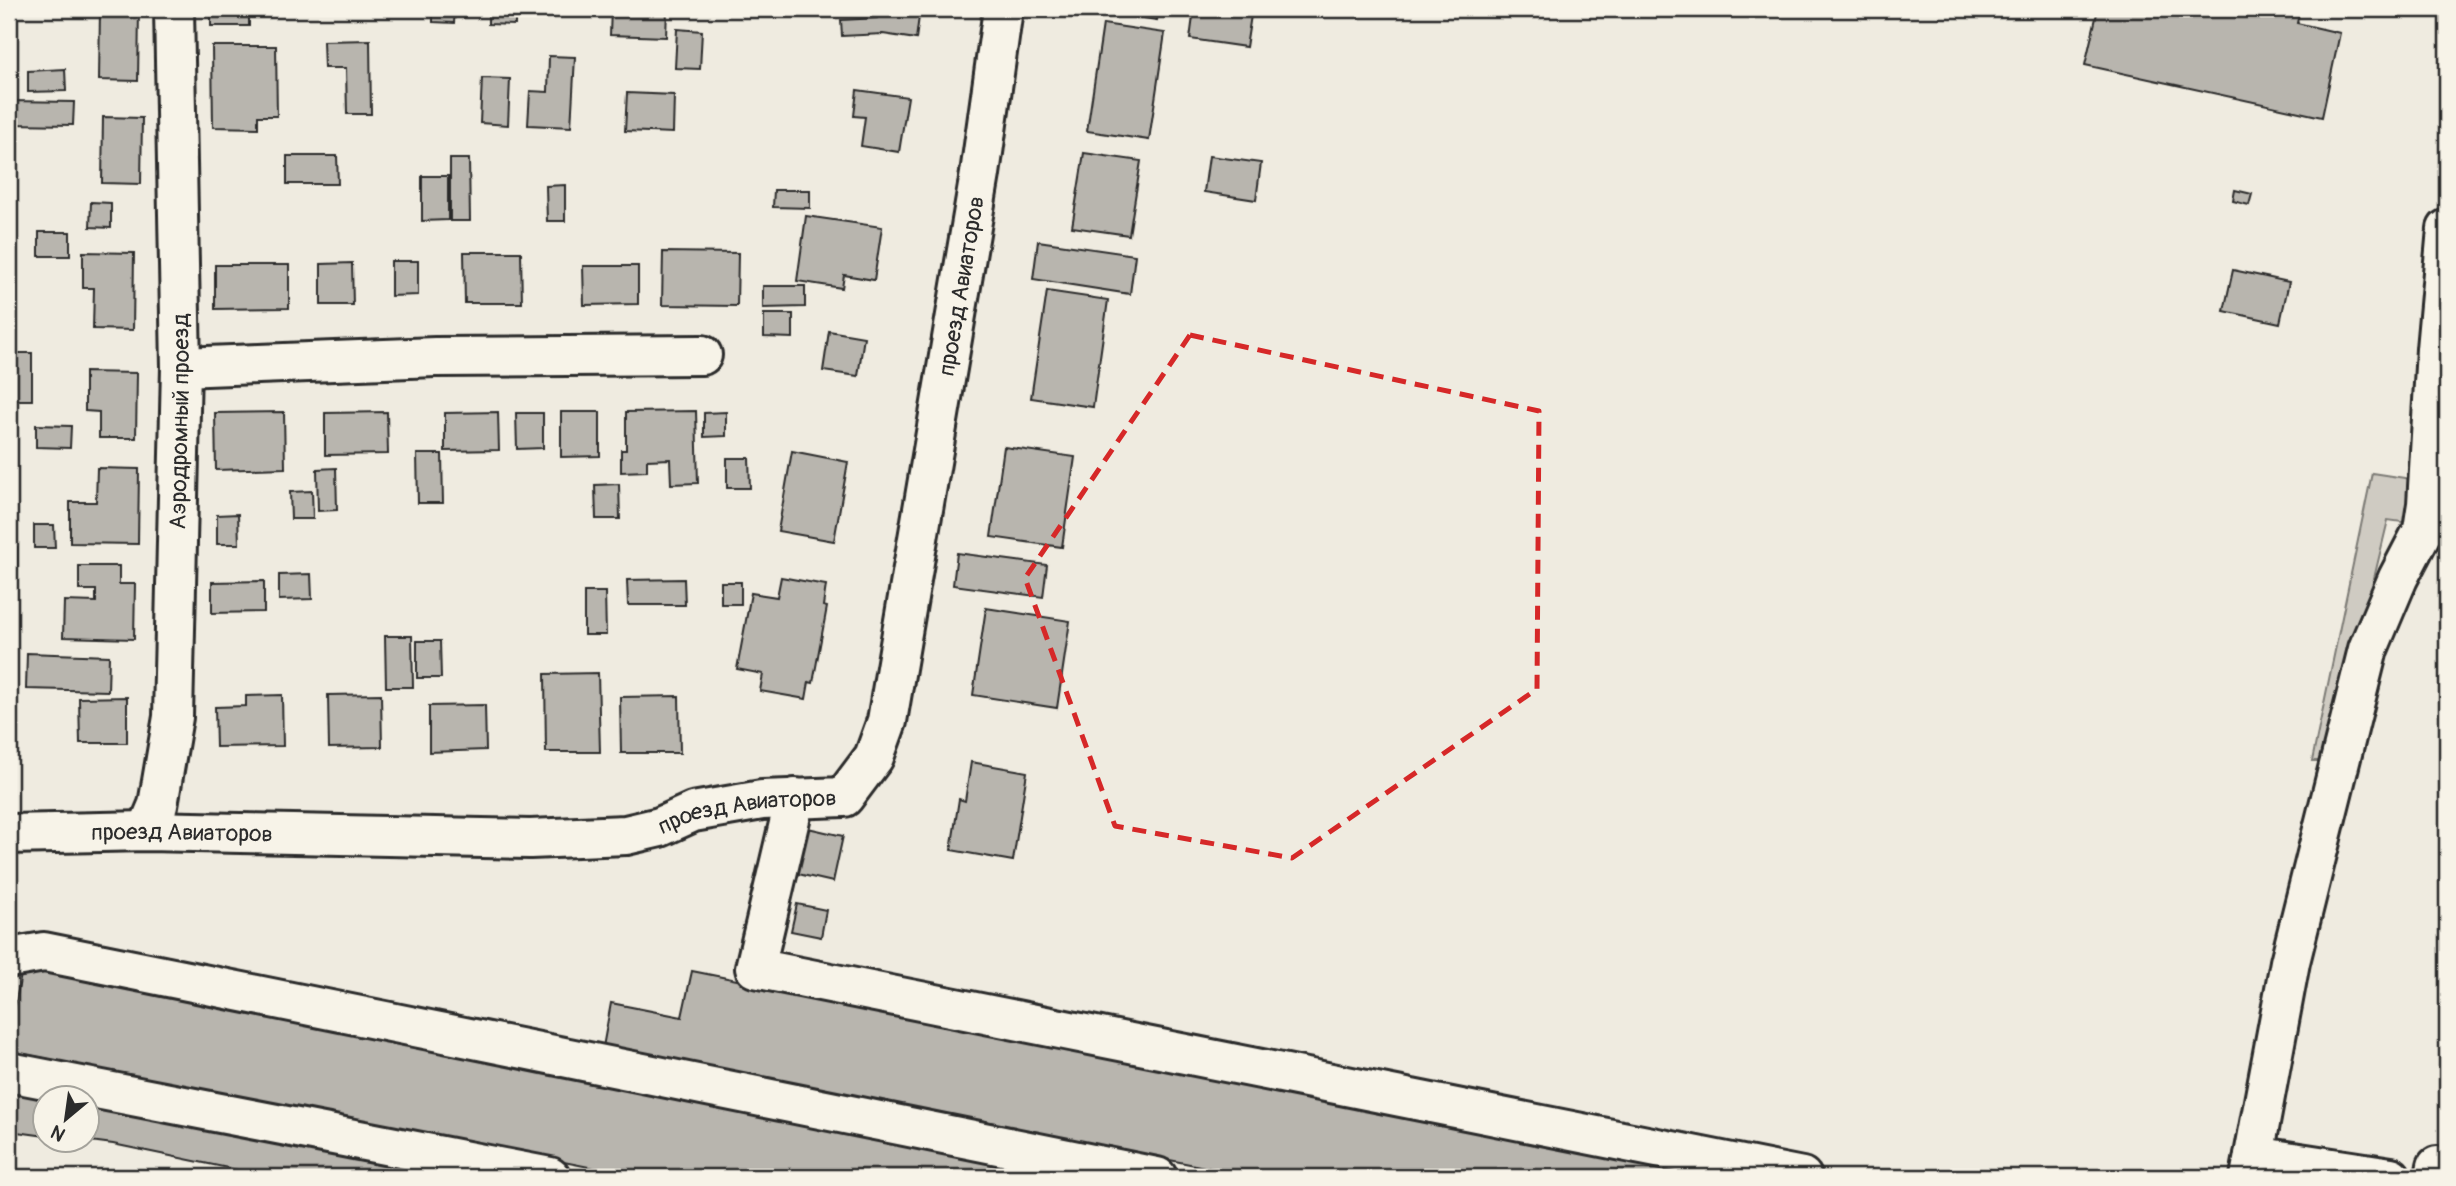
<svg xmlns="http://www.w3.org/2000/svg" width="2456" height="1186" viewBox="0 0 2456 1186" font-family="Pangolin,sans-serif">
<style>
.green{fill:#cfcbc2;stroke:#7d7b76;stroke-width:2}
.building{fill:#b8b5ae;stroke:#2b2b2b;stroke-width:2}
.lines{fill:none;stroke-linecap:round;stroke-linejoin:round}
.minor-casing{stroke:#2b2b2b;stroke-width:44}
.minor{stroke:#f7f3e8;stroke-width:38}
.marked{fill:none;stroke:#d62828;stroke-width:5;stroke-dasharray:14 9;stroke-linejoin:round}
.labels{text-anchor:middle;stroke-width:6;stroke-linejoin:round;paint-order:stroke}
.street-label{font-size:23px;fill:#2b2b2b;stroke:#f7f3e8}
</style>
<rect width="100%" height="100%" fill="#efebe0"/>
<filter id="ink" filterUnits="userSpaceOnUse"><feTurbulence type="fractalNoise" baseFrequency=".0143" numOctaves="2"/><feDisplacementMap in="SourceGraphic" scale="14" xChannelSelector="R" yChannelSelector="G"/><feConvolveMatrix kernelMatrix="1 2 1 2 8 2 1 2 1" color-interpolation-filters="sRGB"/></filter>
<g filter="url(#ink)">
<path class="green" d="M2372 473 2418 480 2409 523 2388 520 2330 761H2312Z"/>
<g class="building">
<path d="M100 9H139L138 81 99 80Z"/>
<rect x="211" y="9" width="38" height="17"/>
<path d="M433 9H455L454 23 433 22Z"/>
<path d="M488 9H515V25L488 24Z"/>
<path d="M611 9H667L666 37 610 35Z"/>
<path d="M879 9H920L916 39 883 34 842 36 841 20 877 18Z"/>
<path d="M1086 9H1159L1157 20Z"/>
<path d="M1194 9H1252L1246 47 1190 39Z"/>
<path d="M2098 9H2230L2250 13 2251 9H2300L2297 23 2340 33 2322 117 2085 65Z"/>
<path d="M1103 24 1165 33 1149 140 1087 131Z"/>
<path d="M677 29 702 31 700 69 675 68Z"/>
<path d="M370 40 371 114H347L346 68H324L323 41Z"/>
<path d="M212 46H276L277 116H258V128L213 127Z"/>
<path d="M549 56 575 57 571 127 528 125 530 91 548 92Z"/>
<path d="M65 69 66 91 28 92V71Z"/>
<path d="M482 78 510 79 508 125 480 123Z"/>
<path d="M857 90 908 97 899 152 861 146 865 117 854 116Z"/>
<path d="M627 93 674 95 673 133 625 131Z"/>
<path d="M9 101 74 102 73 125 9 124Z"/>
<path d="M103 117 142 118 141 184 102 183Z"/>
<path d="M9 131H16L15 187H9Z"/>
<path d="M1084 153 1141 161 1129 235 1072 227Z"/>
<path d="M287 156H337L338 184H287Z"/>
<path d="M1209 156 1261 163 1256 200 1204 192Z"/>
<path d="M450 159H469L470 221H450Z"/>
<path d="M422 176H448V220L422 221Z"/>
<path d="M565 185V221H547L546 186Z"/>
<path d="M774 190H810V208L773 207Z"/>
<path d="M2235 190 2252 194 2249 205 2233 201Z"/>
<path d="M91 202 111 203V228L90 227Z"/>
<path d="M806 216 882 227 874 280 844 275 842 288 797 281Z"/>
<rect x="39" y="232" width="31" height="24"/>
<path d="M1038 241 1135 255 1130 294 1033 279Z"/>
<path d="M83 252 134 253 133 330 93 329 94 288H83Z"/>
<path d="M464 252H521L522 303H465Z"/>
<path d="M663 252 738 253 737 306 662 305Z"/>
<path d="M391 261H418V295L391 296Z"/>
<path d="M352 263 353 305H321V264Z"/>
<path d="M215 265H289V308L215 309Z"/>
<path d="M583 266H638V304L584 305Z"/>
<path d="M2233 270 2289 282 2280 323 2224 311Z"/>
<path d="M763 286H805V307L763 308Z"/>
<path d="M1047 291 1108 300 1093 407 1031 398Z"/>
<path d="M764 314H793V338L764 337Z"/>
<path d="M829 331 864 337 858 376 823 371Z"/>
<rect x="9" y="353" width="23" height="47"/>
<path d="M85 372 137 373 136 438H99V412L85 411Z"/>
<path d="M696 411 698 483 671 484 670 459 647 460V471L621 472V450H626V412Z"/>
<path d="M284 412 285 468 216 470 215 413Z"/>
<path d="M387 412 388 454 325 455V413Z"/>
<path d="M498 412 499 450 445 451V413Z"/>
<path d="M561 412H600V456L561 457Z"/>
<path d="M726 412V436L704 437V413Z"/>
<path d="M516 413H543V448L517 449Z"/>
<path d="M36 425 71 426 70 448 36 447Z"/>
<path d="M1004 447 1075 457 1062 547 991 537Z"/>
<path d="M792 451 848 462 834 541 778 531Z"/>
<path d="M417 454H442L443 503H418Z"/>
<path d="M727 458H749L750 488H727Z"/>
<path d="M97 468 139 469 138 544 70 543V502H96Z"/>
<path d="M336 468 337 510 318 511 317 469Z"/>
<path d="M619 484 620 519H596L595 485Z"/>
<path d="M312 491 313 519H291L290 492Z"/>
<path d="M238 514 239 544H217V515Z"/>
<path d="M34 525H54L55 548H34Z"/>
<path d="M9 547H17V570L9 571Z"/>
<path d="M957 553 1047 565 1043 597 953 585Z"/>
<path d="M79 566H119V584H135L134 639 63 637 64 601 96 602V590H79Z"/>
<path d="M311 574 312 599 279 600V575Z"/>
<path d="M781 577 826 585 823 606 827 607 813 683 809 682 806 699 760 691 763 674 737 669 751 593 777 597Z"/>
<path d="M684 579 685 605H628L627 580Z"/>
<path d="M264 581V612L212 613V582Z"/>
<rect x="721" y="582" width="20" height="22"/>
<path d="M584 592H605L606 635H584Z"/>
<path d="M986 608 1070 621 1057 708 973 695Z"/>
<path d="M385 636H412L413 687H386Z"/>
<path d="M417 641H440L441 678H417Z"/>
<path d="M27 653 109 656 108 691 26 689Z"/>
<path d="M598 673 600 752H546L545 674Z"/>
<path d="M381 694 382 747 329 748 328 695Z"/>
<path d="M282 695 283 746 216 747 215 707 246 706V696Z"/>
<path d="M679 696 680 753H621L620 697Z"/>
<path d="M127 697V743H80L79 698Z"/>
<path d="M485 705 486 750 429 752V706Z"/>
<path d="M971 762 1027 772 1013 861 951 850 959 799 965 801Z"/>
<path d="M808 828 843 836 833 882 798 874Z"/>
<path d="M797 904 826 910 821 937 791 931Z"/>
<path d="M23 964 1086 1177H639L9 1051V1037Z"/>
<path d="M692 971 1724 1177H1255L603 1047 611 1003 682 1017Z"/>
<path d="M9 1092 59 1098H46V1136L9 1131Z"/>
<path d="M88 1102 455 1177H271L113 1144 83 1140H88Z"/>
</g>
<g class="lines">
<defs>
<g id="minor">
<path d="M181 367 435 357 702 355"/>
<path d="M795 798 755 968 1802 1177"/>
<path id="s1" d="M147 831 158 805 173 717 181 367 174 9"/>
<path id="s2" d="M9 834 147 831 530 839 626 835 660 827 693 812 762 800 844 797 874 757 887 721 980 174 1003 9"/>
<path d="M9 958 44 952 1157 1177"/>
<path d="M9 1072 550 1177"/>
<path d="M2254 1156 2391 1177"/>
<path d="M2250 1177 2290 962 2368 649 2398 578 2423 530 2427 504 2436 349 2447 229"/>
<path d="M2435 1177 2437 1166 2447 1168"/>
</g>
</defs>
<use href="#minor" class="minor-casing"/>
<use href="#minor" class="minor"/>
</g>
</g>
<path class="marked" d="M1190 335 1539 411 1537 689 1292 858 1115 826 1025 578Z"/>
<g class="labels">
<g class="street-label">
<text dy="8" stroke="none"><textPath href="#s2" startOffset="1370">проезд Авиаторов</textPath></text>
<text dy="8" stroke="none"><textPath href="#s1" startOffset="413">Аэродромный проезд</textPath></text>
<text dy="8" stroke="none"><textPath href="#s2" startOffset="742">проезд Авиаторов</textPath></text>
<text dy="8" stroke="none"><textPath href="#s2" startOffset="173">проезд Авиаторов</textPath></text>
</g>
</g>
<rect width="2456" height="1186" fill="none" stroke="#f7f3e8" stroke-width="35"/>
<rect x="18" y="18" width="2421" height="1151" fill="none" stroke="#2b2b2b" stroke-width="2.5" filter="url(#ink)"/>
<g transform="translate(66 1119) rotate(209)"><circle r="33" fill="#f7f3e8" stroke="#a5a39c" stroke-width="2"/>
<path d="M0-5L12 26L0 18L-12 26Z" fill="#2b2b2b"/>
<text y="-10" font-size="19" font-weight="bold" text-anchor="middle" fill="#2b2b2b">N</text>
</g>
</svg>
